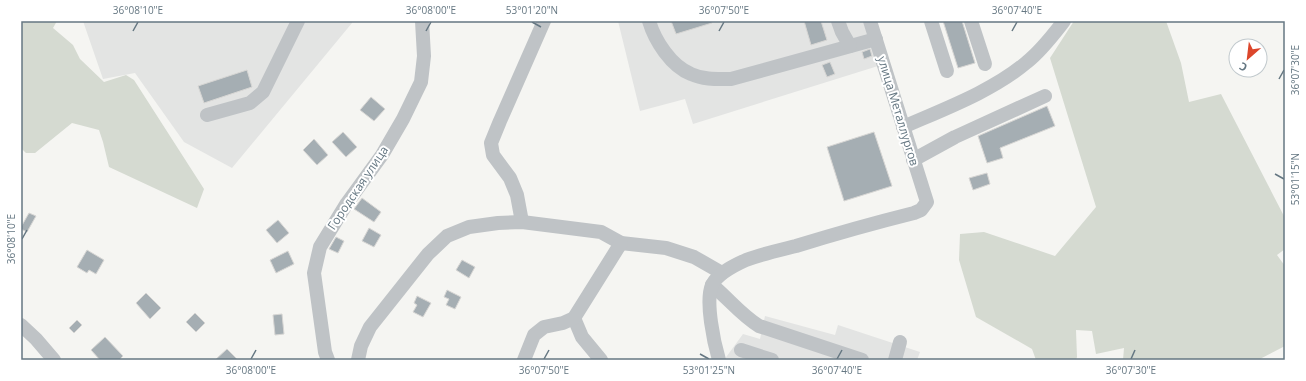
<svg xmlns="http://www.w3.org/2000/svg" width="1306" height="381" viewBox="0 0 1306 381" font-family="'Open Sans',sans-serif">
<style>
.built{fill:#e3e4e3}
.green{fill:#d5dad1}
.building{fill:#a5aeb3;stroke:#d7d6d4}
.lines{fill:none;stroke-linecap:round;stroke-linejoin:round}
.minor{stroke:#bfc3c6;stroke-width:14}
.ticks{fill:none;stroke:#657782;stroke-width:1.5}
.labels{text-anchor:middle;stroke-width:4;stroke-linejoin:round;paint-order:stroke}
.street-label{font-size:12px;fill:#657782;stroke:#fff}
.neatline{fill:none;stroke:#657782;stroke-width:1.5}
.ticks-label{font-size:10px;text-anchor:middle;fill:#657782}
</style>
<rect width="100%" height="100%" fill="#f5f5f2"/>
<g class="built">
<path d="M83 21H352V23L232 168 184 142 135 73 103 79Z"/>
<path d="M618 21H863L878 66 693 124 685 99 640 111Z"/>
<path d="M765 316 835 335 838 325 920 352 917 360H724L743 334 760 339Z"/>
</g>
<g class="green">
<path d="M21 21H57L53 28 73 45 80 59 104 82 126 75 134 80 204 189 197 208 109 167 103 142 99 130 72 123 35 153H26L21 148Z"/>
<path d="M1074 21H1166L1181 63 1189 102 1221 94 1285 218V249L1277 255 1285 266V346L1258 360H1123L1124 348 1096 354 1092 331 1076 330 1077 357 1076 360H1036L1032 349 976 317 959 260 960 234 984 232 1055 256 1096 207 1050 58Z"/>
</g>
<g class="building">
<path d="M671 21H712V23L676 34Z"/>
<path d="M804 21H821L827 40 811 45Z"/>
<path d="M943 21H962L975 63 958 68Z"/>
<path d="M870 49 872 56 864 59 862 52Z"/>
<path d="M830 62 835 74 827 77 822 65Z"/>
<path d="M247 70 252 87 204 103 198 86Z"/>
<path d="M371 97 385 109 374 121 360 110Z"/>
<path d="M1047 106 1055 126 1000 148 1003 158 987 163 978 136Z"/>
<path d="M343 132 357 147 346 157 332 142Z"/>
<path d="M874 132 892 186 844 201 827 147Z"/>
<path d="M314 139 328 155 317 165 303 150Z"/>
<path d="M987 173 990 184 973 190 969 178Z"/>
<path d="M362 198 381 212 374 222 354 209Z"/>
<path d="M29 213 36 216 27 232 21 229V227Z"/>
<path d="M278 220 289 233 277 243 266 230Z"/>
<path d="M369 228 381 235 374 247 362 241Z"/>
<path d="M336 237 344 241 338 253 329 249Z"/>
<path d="M87 250 104 260 96 274 89 270 87 273 77 267Z"/>
<path d="M288 251 294 264 276 273 270 260Z"/>
<path d="M462 260 475 267 469 278 456 270Z"/>
<path d="M447 290 461 297 455 309 446 305 449 299 444 297Z"/>
<path d="M146 293 161 308 150 319 136 303Z"/>
<path d="M417 296 431 303 423 317 413 312 417 305 414 303Z"/>
<path d="M195 313 205 323 196 332 186 322Z"/>
<path d="M282 314 284 334 275 335 273 315Z"/>
<path d="M77 320 82 325 74 333 69 328Z"/>
<path d="M105 337 123 356 119 360H100L91 350Z"/>
<path d="M227 349 238 360H215Z"/>
</g>
<g class="lines">
<g class="minor">
<path d="M649 21C655 41 671 66 691 74 704 80 718 79 731 79L876 39"/>
<path d="M838 21 842 32 850 46"/>
<path d="M931 21 947 71"/>
<path d="M971 21 985 64"/>
<path d="M207 115 250 103 263 92 298 21"/>
<path d="M903 127C944 109 993 91 1027 62 1042 50 1053 35 1064 21"/>
<path d="M913 160 955 137 1045 96"/>
<path d="M522 222 517 195 510 178 493 155 491 143 500 121 544 21"/>
<path d="M712 285C729 299 741 315 759 326L862 360"/>
<path d="M574 318 582 337 601 360"/>
<path d="M21 325 36 339 54 360"/>
<path d="M741 350 772 360"/>
<path d="M328 360 325 352 314 273 320 247 347 203 382 155 403 119 421 82 424 56 422 21"/>
<path d="M358 360 361 346 370 327 428 254 447 236 469 227 498 223 522 222 601 232 621 243 666 248 694 257 722 273"/>
<path d="M524 360 534 335 544 327 563 323 574 318 621 243"/>
<path d="M719 360C714 343 705 301 712 285 718 273 735 265 746 260 762 254 780 250 796 246 835 234 874 223 914 213L921 210 927 202 870 21"/>
<path d="M895 360 900 342"/>
</g>
</g>
<path class="ticks" d="M532 22 541 27M133 31 138 22M426 31 431 22M719 31 724 22M1012 31 1017 22M1279 79 1284 70M1275 174 1284 179M22 239 27 230M700 354 709 359M251 359 256 350M544 359 549 350M837 359 842 350M1131 359 1135 350"/>
<g class="labels">
<g class="street-label">
<text transform="translate(898 111) rotate(73)" y="4">улица Металлургов</text>
<text transform="translate(358 188) rotate(-56)" y="4">Городская улица</text>
</g>
</g>
<rect width="1306" height="381" fill="none" stroke="#ffffff" stroke-width="44"/>
<g transform="translate(1248 58) rotate(208)"><circle r="19" fill="#ffffff" stroke="#c1c9cd"/>
<path d="M0-3L7 15L0 10L-7 15Z" fill="#dc462b"/>
<text y="-6" font-size="11" font-weight="bold" text-anchor="middle" fill="#657782">С</text>
</g>
<rect x="22" y="22" width="1262" height="337" class="neatline"/>
<g class="ticks-label">
<text x="138" y="14">36°08'10"E</text>
<text x="431" y="14">36°08'00"E</text>
<text x="532" y="14">53°01'20"N</text>
<text x="724" y="14">36°07'50"E</text>
<text x="1017" y="14">36°07'40"E</text>
<text transform="translate(1295 70) rotate(-90)" y="4">36°07'30"E</text>
<text transform="translate(1295 179) rotate(-90)" y="4">53°01'15"N</text>
<text transform="translate(11 239) rotate(-90)" y="4">36°08'10"E</text>
<text x="251" y="374">36°08'00"E</text>
<text x="544" y="374">36°07'50"E</text>
<text x="709" y="374">53°01'25"N</text>
<text x="837" y="374">36°07'40"E</text>
<text x="1131" y="374">36°07'30"E</text>
</g>
</svg>
